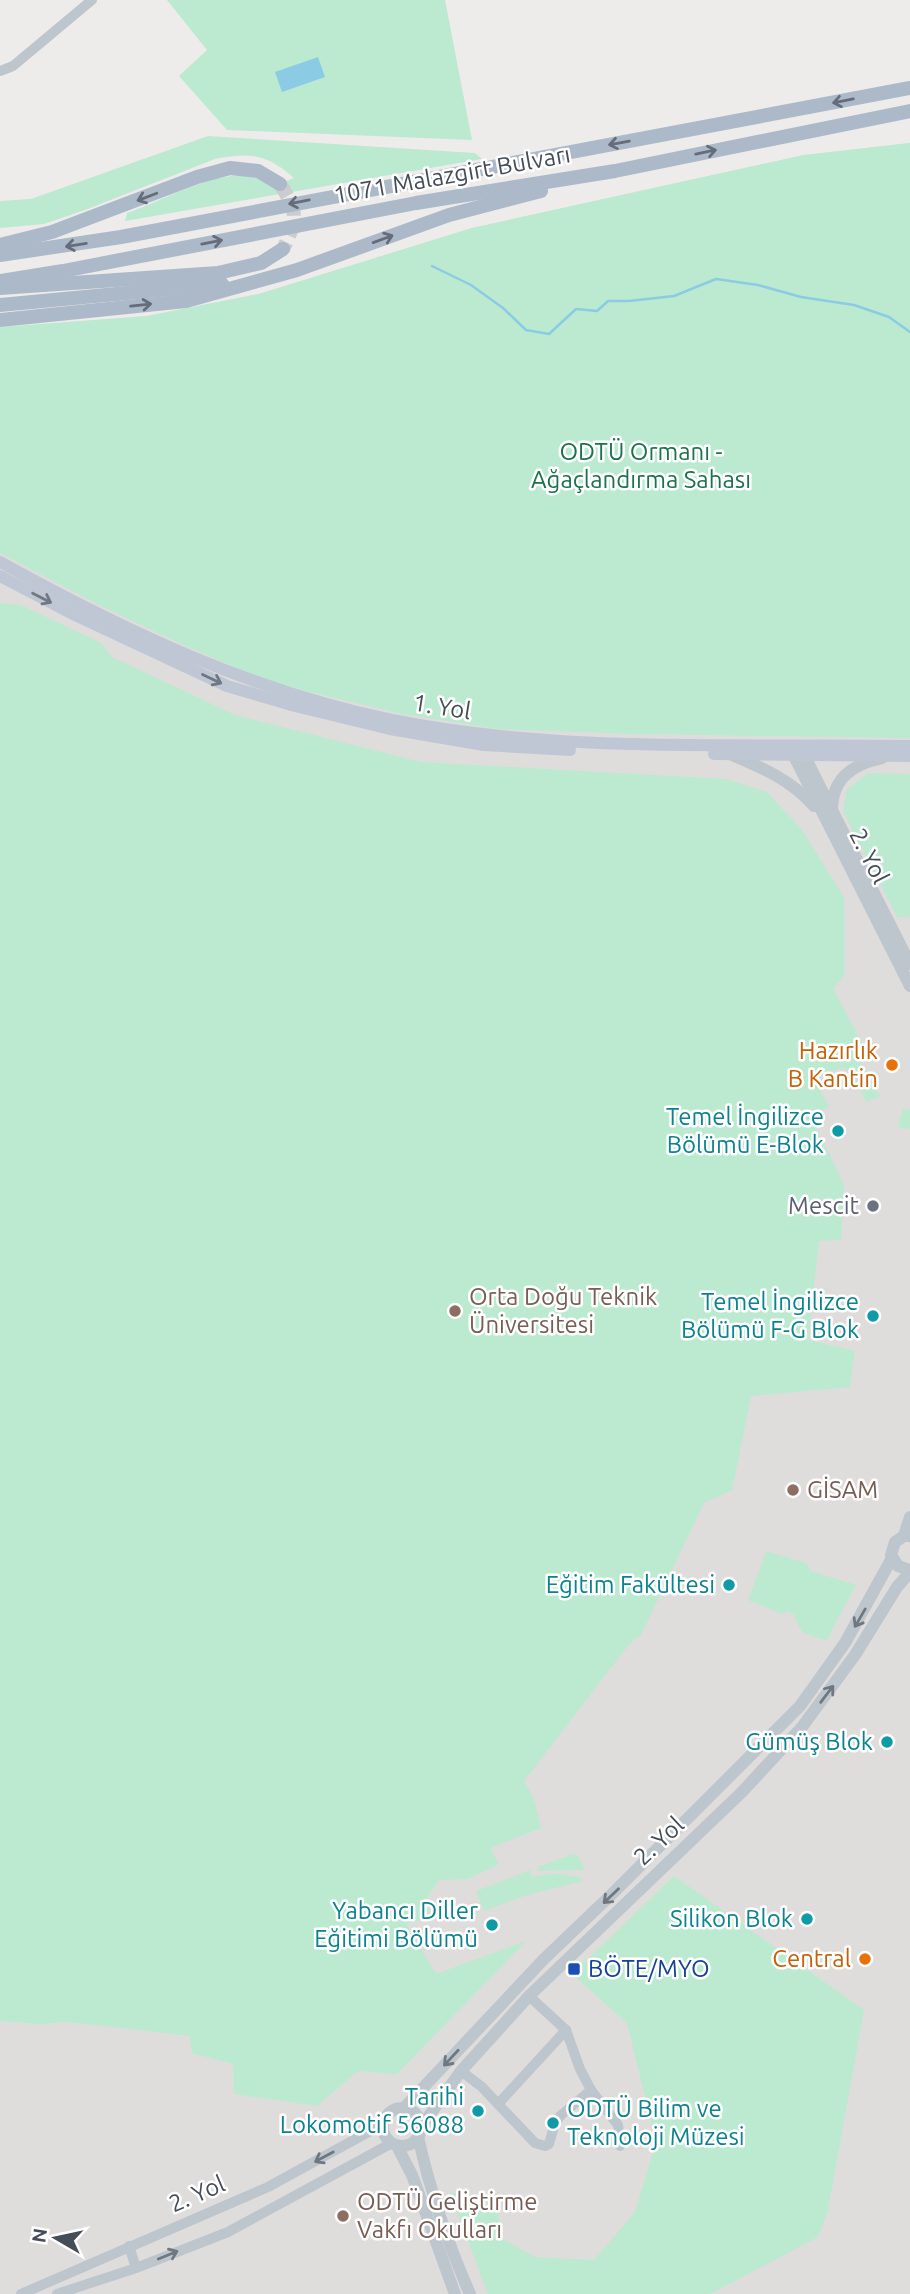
<svg xmlns="http://www.w3.org/2000/svg" width="910" height="2294" viewBox="0 0 910 2294" font-family="Ubuntu,sans-serif">
<style>
.education{fill:#dfdcdc}
.green{fill:#bbead0}
.water{fill:#8bcce4}
.lines{fill:none;stroke-linecap:round;stroke-linejoin:round}
.stream{stroke:#8bcce4;stroke-width:2.5}
.primary-tunnel{stroke:#cccbcd;stroke-width:14;stroke-dasharray:14 7;stroke-linecap:butt}
.minor{stroke:#bdc5cd;stroke-width:10}
.tertiary{stroke:#bdc5cd;stroke-width:12}
.secondary{stroke:#bfc7d4;stroke-width:12}
.primary{stroke:#acb9c9;stroke-width:14}
.oneway{stroke:#646d79}
.oneway2{stroke:#707883}
.oneway3{stroke:#6f7780}
.food-dot{fill:#e8710a;stroke:#fff;stroke-width:2.5}
.culture-dot{fill:#0f9aa8;stroke:#fff;stroke-width:2.5}
.worship-dot{fill:#6b7280;stroke:#fff;stroke-width:2.5}
.education-dot{fill:#8d6e63;stroke:#fff;stroke-width:2.5}
.transit-dot{fill:#1a4fb4;stroke:#fff;stroke-width:2.5}
.labels{text-anchor:middle;stroke-width:5;stroke-linejoin:round;paint-order:stroke}
.street-label{font-size:24px;fill:#454d57;stroke:#fff}
.park-label{font-size:24px;fill:#1c724c;stroke:#fff}
.food-label{font-size:24px;fill:#c56008;stroke:#fff;text-anchor:end}
.culture-label{font-size:24px;fill:#0d838f;stroke:#fff;text-anchor:end}
.worship-label{font-size:24px;fill:#5b616d;stroke:#fff;text-anchor:end}
.education-label{font-size:24px;fill:#785e54;stroke:#fff;text-anchor:start}
.transit-label{font-size:24px;fill:#164399;stroke:#fff;text-anchor:start}
</style>
<rect width="100%" height="100%" fill="#eeebeb"/>
<path class="education" d="M910 143V2294H0V328L147 316 259 294 472 228 804 155Z"/>
<g class="green">
<path d="M167 0H445L472 140 227 130 179 76 207 50Z"/>
<path d="M208 136 475 153 482 159 125 221 127 213C160 202 213 171 247 176 256 177 264 182 273 186L294 178C267 154 250 152 215 159L85 210 44 224 0 228V201L31 199Z"/>
<path d="M910 143V738L633 734 499 729 402 714 269 682 181 644 99 605 0 553V327L147 316 259 294 472 228 804 155Z"/>
<path d="M0 603 21 605 101 643 112 657 235 715 421 762 726 779 767 792 802 830 844 897V976L833 988 863 1045 856 1053 880 1096 867 1102 844 1067 813 1077 829 1107 811 1117 844 1184 841 1240 819 1241 808 1340 855 1351 850 1387 751 1396 732 1490 704 1503 641 1635 630 1643 524 1781 534 1799 541 1828 490 1848 499 1864 468 1879 439 1880 424 1902 431 1916 406 1924 436 1974 526 1941 397 2074 358 2071 317 2106 234 2094 233 2064 192 2053 190 2036 69 2022 39 2024 0 2021Z"/>
<path d="M868 773 910 774V919L909 917H897L843 811 847 789Z"/>
<path d="M903 1108 910 1110V1129L898 1127Z"/>
<path d="M766 1551 806 1563 811 1571 856 1585 826 1641 802 1632 793 1614 787 1611 782 1614 748 1600Z"/>
<path d="M573 1854 578 1856 585 1870 537 1871 538 1867Z"/>
<path d="M530 1870 532 1877C549 1873 564 1873 581 1878L583 1881 527 1895 484 1911 476 1891Z"/>
<path d="M674 1876 864 2010 828 2210 818 2237 710 2294H488L449 2191 498 2210 501 2238 535 2257 594 2260 635 2212 656 2142 627 2023 572 1974Z"/>
</g>
<path class="water" d="M318 57 325 77 282 92 275 72Z"/>
<g class="lines">
<path class="stream" d="M432 266 471 285 503 308 526 330 549 334 576 309 597 311 608 301H629L674 296 716 279 758 285 801 297 854 305 889 317 910 332"/>
<path class="primary-tunnel" d="M280 184C298 212 298 219 283 249"/>
<g class="minor">
<path d="M0 71 13 66 92 0"/>
<path d="M529 1996 566 2030 580 2069 591 2090 618 2125 620 2146"/>
<path d="M461 2071 482 2087 498 2104 566 2030"/>
<path d="M498 2104 535 2143 545 2146 549 2144 555 2123 560 2116 591 2090"/>
<path d="M129 2246 136 2268"/>
<path d="M21 2294 268 2187 383 2124"/>
<path d="M57 2294 136 2268 228 2232 392 2143"/>
</g>
<g class="tertiary">
<path d="M789 746 910 986"/>
<path d="M801 749 910 964"/>
<path d="M732 755C763 768 791 780 814 806"/>
<path d="M832 810C832 778 853 764 882 758"/>
<path d="M904 1536 910 1517"/>
<path d="M910 1536H904L895 1542 891 1555 898 1566 910 1570"/>
<circle cx="402" cy="2127" r="19"/>
<path d="M404 2108 544 1959 612 1894 800 1706 845 1643 892 1558"/>
<path d="M421 2127 461 2071 529 1996 742 1792 802 1727 855 1655 897 1587 910 1572"/>
<path d="M418 2137C430 2190 448 2244 470 2294"/>
<path d="M397 2146 412 2175 455 2294"/>
</g>
<g class="secondary">
<path d="M0 562C123 630 253 692 392 720 562 754 738 743 910 746"/>
<path d="M0 576 73 614 227 686 295 706 390 729 484 745 570 750"/>
<path d="M714 754 910 756"/>
</g>
<g class="primary">
<path d="M0 245 52 232 197 177 230 168 258 171 280 184"/>
<path d="M0 255 121 237 910 88"/>
<path d="M0 281 63 271 416 203 615 171 910 111"/>
<path d="M0 288 218 273 261 263 283 249"/>
<path d="M0 305 222 284"/>
<path d="M0 320 186 301 297 270 449 215 541 191"/>
</g>
</g>
<defs><path id="oneway-shaft" d="M-6 0H5M1.5-3L5.5 0L1.5 3" fill="none" stroke-width="1.6" stroke-linecap="round" stroke-linejoin="round" transform="scale(1.75)"/></defs>
<g class="oneway">
<use href="#oneway-shaft" transform="translate(843 101) rotate(169)"/>
<use href="#oneway-shaft" transform="translate(619 143) rotate(170)"/>
<use href="#oneway-shaft" transform="translate(706 152) rotate(-12)"/>
<use href="#oneway-shaft" transform="translate(147 197) rotate(159)"/>
<use href="#oneway-shaft" transform="translate(299 202) rotate(169)"/>
<use href="#oneway-shaft" transform="translate(383 239) rotate(-20)"/>
<use href="#oneway-shaft" transform="translate(212 242) rotate(-11)"/>
<use href="#oneway-shaft" transform="translate(76 245) rotate(171)"/>
<use href="#oneway-shaft" transform="translate(141 305) rotate(-6)"/>
</g>
<g class="oneway2">
<use href="#oneway-shaft" transform="translate(42 598) rotate(27)"/>
<use href="#oneway-shaft" transform="translate(212 679) rotate(25)"/>
</g>
<g class="oneway3">
<use href="#oneway-shaft" transform="translate(860 1618) rotate(120)"/>
<use href="#oneway-shaft" transform="translate(827 1694) rotate(-53)"/>
<use href="#oneway-shaft" transform="translate(611 1896) rotate(136)"/>
<use href="#oneway-shaft" transform="translate(451 2058) rotate(133)"/>
<use href="#oneway-shaft" transform="translate(324 2157) rotate(152)"/>
<use href="#oneway-shaft" transform="translate(168 2255) rotate(-22)"/>
</g>
<g class="food-dot">
<circle cx="892" cy="1065" r="7"/>
<circle cx="865" cy="1959" r="7"/>
</g>
<g class="culture-dot">
<circle cx="838" cy="1131" r="7"/>
<circle cx="873" cy="1316" r="7"/>
<circle cx="729" cy="1585" r="7"/>
<circle cx="887" cy="1742" r="7"/>
<circle cx="807" cy="1919" r="7"/>
<circle cx="492" cy="1925" r="7"/>
<circle cx="478" cy="2111" r="7"/>
<circle cx="553" cy="2123" r="7"/>
</g>
<circle class="worship-dot" cx="873" cy="1206" r="7"/>
<g class="education-dot">
<circle cx="455" cy="1311" r="7"/>
<circle cx="793" cy="1490" r="7"/>
<circle cx="343" cy="2216" r="7"/>
</g>
<rect class="transit-dot" x="567" y="1962" width="14" height="14" rx="3.5"/>
<g class="labels">
<g class="street-label">
<text transform="translate(452 175) rotate(-10)" y="8">1071 Malazgirt Bulvarı</text>
<text transform="translate(442 707) rotate(9)" y="8">1. Yol</text>
<text transform="translate(869 856) rotate(63)" y="8">2. Yol</text>
<text transform="translate(659 1841) rotate(-43)" y="8">2. Yol</text>
<text transform="translate(197 2194) rotate(-23)" y="8">2. Yol</text>
</g>
<g class="park-label">
<text x="641" y="460">ODTÜ Ormanı -<tspan x="641" dy="28">Ağaçlandırma Sahası</tspan></text>
</g>
<g class="food-label">
<text x="878" y="1059">Hazırlık<tspan x="878" dy="28">B Kantin</tspan></text>
<text x="851" y="1967">Central</text>
</g>
<g class="culture-label">
<text x="824" y="1125">Temel İngilizce<tspan x="824" dy="28">Bölümü E-Blok</tspan></text>
<text x="859" y="1310">Temel İngilizce<tspan x="859" dy="28">Bölümü F-G Blok</tspan></text>
<text x="715" y="1593">Eğitim Fakültesi</text>
<text x="873" y="1750">Gümüş Blok</text>
<text x="478" y="1919">Yabancı Diller<tspan x="478" dy="28">Eğitimi Bölümü</tspan></text>
<text x="793" y="1927">Silikon Blok</text>
<text x="464" y="2105">Tarihi<tspan x="464" dy="28">Lokomotif 56088</tspan></text>
<text x="567" y="2117" text-anchor="start">ODTÜ Bilim ve<tspan x="567" dy="28">Teknoloji Müzesi</tspan></text>
</g>
<g class="worship-label">
<text x="859" y="1214">Mescit</text>
</g>
<g class="education-label">
<text x="469" y="1305">Orta Doğu Teknik<tspan x="469" dy="28">Üniversitesi</tspan></text>
<text x="807" y="1498">GİSAM</text>
<text x="357" y="2210">ODTÜ Geliştirme<tspan x="357" dy="28">Vakfı Okulları</tspan></text>
</g>
<g class="transit-label">
<text x="588" y="1977">BÖTE/MYO</text>
</g>
</g>
<g transform="translate(56 2238) rotate(279)" stroke="#ffffff" stroke-width="5" paint-order="stroke">
<path d="M0-5L12 26L0 18L-12 26Z" fill="#454d57"/>
<text y="-10" font-size="19" font-weight="bold" text-anchor="middle" fill="#454d57">N</text>
</g>
</svg>
